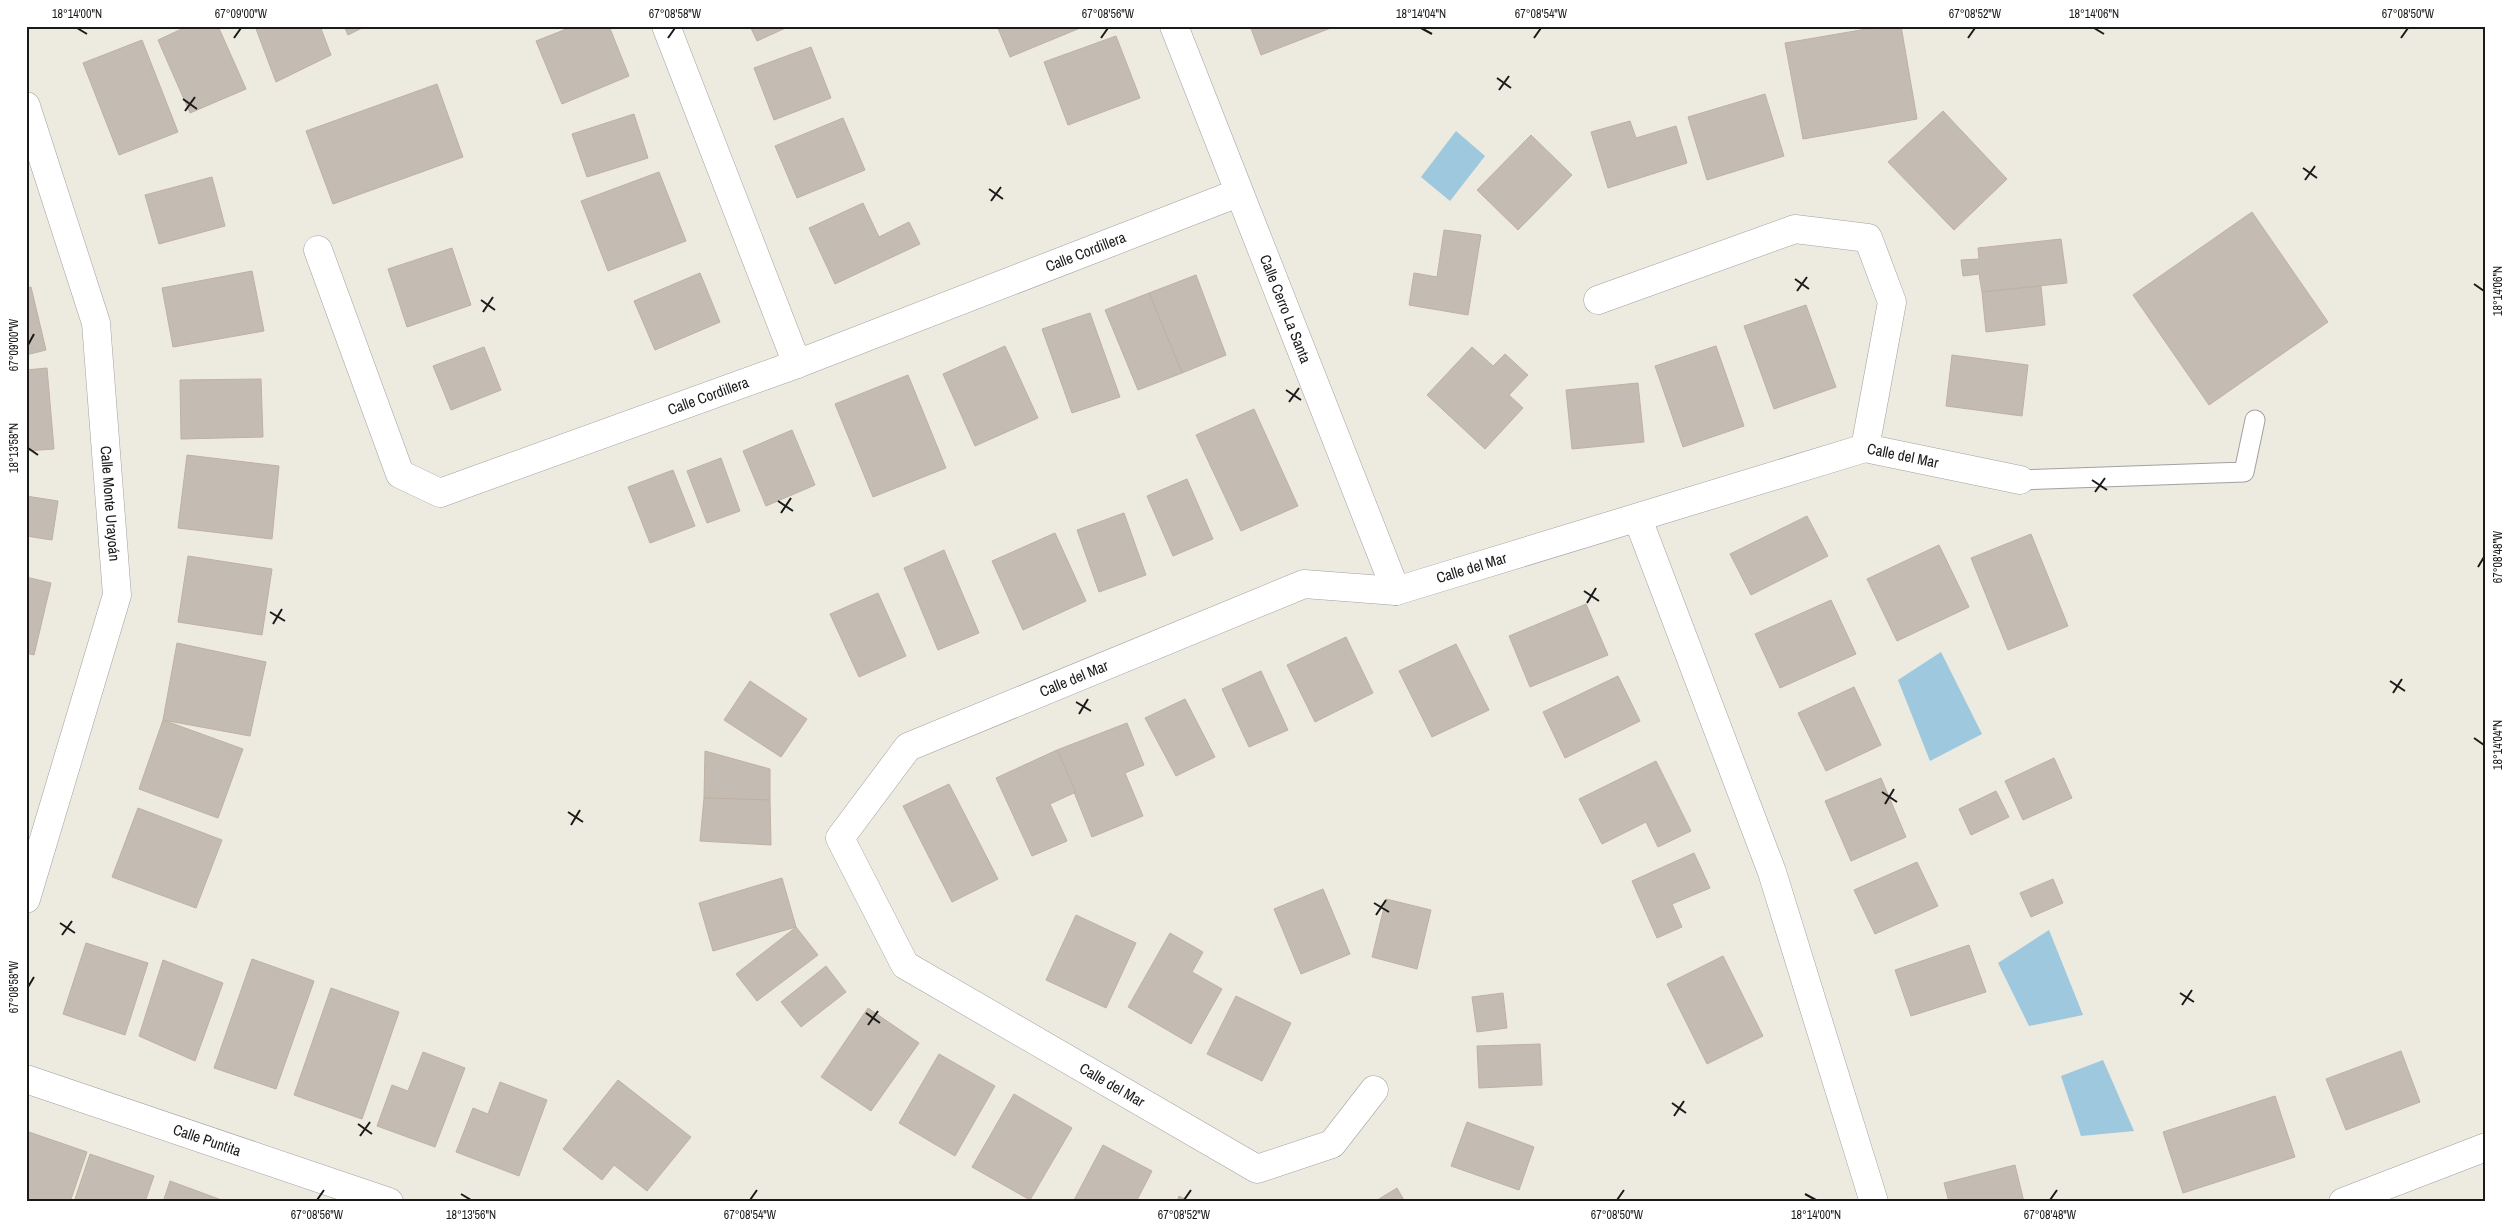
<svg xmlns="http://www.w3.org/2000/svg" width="2512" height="1228" viewBox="0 0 2512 1228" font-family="'Archivo Narrow',sans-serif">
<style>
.water{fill:#9dc8dd}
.building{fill:#c4bcb2;stroke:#bfb1a1}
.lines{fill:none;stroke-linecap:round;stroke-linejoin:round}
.service-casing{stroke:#a1a1a1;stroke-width:21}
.minor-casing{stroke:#a1a1a1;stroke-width:29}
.service{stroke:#fff;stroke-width:19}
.minor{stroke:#fff;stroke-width:28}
.ticks{fill:none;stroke:#1a1a1a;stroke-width:2}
.labels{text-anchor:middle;stroke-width:4.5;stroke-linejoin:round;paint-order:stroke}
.street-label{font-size:15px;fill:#1a1a1a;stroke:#fff}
.neatline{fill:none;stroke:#1a1a1a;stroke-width:2}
.ticks-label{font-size:12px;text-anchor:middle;fill:#1a1a1a}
</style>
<rect width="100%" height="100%" fill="#edeadf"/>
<g class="water">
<path d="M1456 131 1485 156 1450 201 1421 177Z"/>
<path d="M1941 652 1982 734 1930 761 1898 680Z"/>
<path d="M2049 930 2083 1015 2029 1026 1998 963Z"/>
<path d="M2103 1060 2134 1131 2081 1136 2061 1076Z"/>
</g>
<g class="building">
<path d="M188 26H218L246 89 190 113 158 40Z"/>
<path d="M255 26H320L331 55 276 82Z"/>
<path d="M344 26H366L348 35Z"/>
<path d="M574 26H609L629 76 562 104 536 41Z"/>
<path d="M750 26H790L757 41Z"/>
<path d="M997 26H1085L1010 57Z"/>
<path d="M1250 26H1336L1261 55Z"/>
<path d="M1884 26H1901L1917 119 1803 139 1785 43Z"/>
<path d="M1116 36 1140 98 1068 125 1044 62Z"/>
<path d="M142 40 178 132 119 155 83 63Z"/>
<path d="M811 47 831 98 774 120 754 68Z"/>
<path d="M437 84 463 157 333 204 306 131Z"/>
<path d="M1765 94 1784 156 1707 180 1688 117Z"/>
<path d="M1943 111 2007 179 1954 230 1888 162Z"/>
<path d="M634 114 648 158 587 177 572 134Z"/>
<path d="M843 118 865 170 797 198 775 146Z"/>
<path d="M1630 121 1636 138 1676 126 1687 163 1608 188 1591 132Z"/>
<path d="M1531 135 1572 175 1518 230 1477 190Z"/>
<path d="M659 172 686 241 608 271 581 201Z"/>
<path d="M212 177 225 226 159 244 145 195Z"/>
<path d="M863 203 879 237 909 222 920 244 835 284 809 228Z"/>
<path d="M2252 212 2328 322 2209 405 2133 295Z"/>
<path d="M1444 230 1481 235 1468 315 1409 305 1414 273 1437 277Z"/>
<path d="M2061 239 2067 283 1982 292 1979 274 1963 276 1961 260 1979 259 1978 248Z"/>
<path d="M452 248 471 305 407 327 388 269Z"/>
<path d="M252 271 264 331 173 347 162 288Z"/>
<path d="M700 273 720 322 655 350 634 301Z"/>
<path d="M1196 275 1226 355 1182 373 1149 293Z"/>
<path d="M2041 286 2045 325 1986 332 1982 292Z"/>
<path d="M31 287 46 350 26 355V288Z"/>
<path d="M1149 293 1182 373 1138 390 1105 310Z"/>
<path d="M1806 305 1836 387 1774 409 1744 326Z"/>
<path d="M1090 313 1120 397 1072 413 1042 329Z"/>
<path d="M1005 346 1038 418 975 446 943 374Z"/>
<path d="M1716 346 1744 426 1683 447 1655 366Z"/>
<path d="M484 347 501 390 451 410 433 366Z"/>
<path d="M1472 347 1493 366 1505 354 1528 375 1509 395 1523 408 1485 449 1427 395Z"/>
<path d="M1952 355 2028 365 2022 416 1946 406Z"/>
<path d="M47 368 54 449 26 451V370Z"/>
<path d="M908 375 946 468 873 497 835 404Z"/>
<path d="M261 379 263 437 181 439 180 380Z"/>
<path d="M1638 383 1644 442 1572 449 1566 390Z"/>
<path d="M1254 409 1298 506 1241 531 1196 435Z"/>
<path d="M792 430 815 485 766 506 743 451Z"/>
<path d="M187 455 279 466 272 539 178 528Z"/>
<path d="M721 458 740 511 707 523 687 471Z"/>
<path d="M673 470 695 526 650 543 628 487Z"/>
<path d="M1187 479 1213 539 1173 556 1147 496Z"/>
<path d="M26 496 58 501 52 540 26 536Z"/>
<path d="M1124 513 1146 575 1099 592 1077 530Z"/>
<path d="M1807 516 1828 556 1751 595 1730 554Z"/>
<path d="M1055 533 1086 601 1023 630 992 561Z"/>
<path d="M2031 534 2068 626 2008 650 1971 558Z"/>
<path d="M1939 545 1969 607 1897 641 1867 579Z"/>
<path d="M944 550 979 633 938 650 904 568Z"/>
<path d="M188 556 272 569 262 635 178 622Z"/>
<path d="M26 577 51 583 34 655 26 653Z"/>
<path d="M878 593 906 656 859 677 830 614Z"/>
<path d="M1831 600 1856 654 1780 688 1755 634Z"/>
<path d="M1586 604 1608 655 1530 687 1509 636Z"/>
<path d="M1346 637 1373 693 1315 722 1287 665Z"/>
<path d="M177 643 266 662 250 736 163 720Z"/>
<path d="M1456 644 1489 710 1432 737 1399 671Z"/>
<path d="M1261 671 1288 730 1249 747 1222 689Z"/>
<path d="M1618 676 1640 721 1565 758 1543 712Z"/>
<path d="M750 681 807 719 781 757 724 720Z"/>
<path d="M1854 687 1881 745 1826 771 1798 713Z"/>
<path d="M1185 699 1215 757 1176 776 1145 718Z"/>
<path d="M163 720 243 749 218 818 139 789Z"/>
<path d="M1127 723 1144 765 1125 773 1143 816 1092 837 1057 750Z"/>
<path d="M1057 750 1076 792 1050 804 1067 841 1032 856 996 778Z"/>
<path d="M705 751 770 769V800L704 798Z"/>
<path d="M2054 758 2072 798 2023 820 2005 781Z"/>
<path d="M1656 761 1691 831 1658 847 1646 822 1602 844 1579 799Z"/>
<path d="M1881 778 1906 837 1851 861 1825 801Z"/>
<path d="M949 784 998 879 952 902 903 806Z"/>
<path d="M1996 791 2009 817 1971 835 1959 809Z"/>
<path d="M704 798 770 800 771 845 700 841Z"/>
<path d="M138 808 222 840 196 908 112 877Z"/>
<path d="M1694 853 1710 888 1672 904 1682 927 1657 938 1632 881Z"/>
<path d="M1917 862 1938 906 1875 934 1854 890Z"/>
<path d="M782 878 796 927 713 951 699 903Z"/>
<path d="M2053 879 2063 903 2031 917 2020 893Z"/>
<path d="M1323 889 1350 954 1301 974 1274 909Z"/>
<path d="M1386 899 1431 910 1417 969 1372 957Z"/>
<path d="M1076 915 1136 943 1106 1008 1046 980Z"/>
<path d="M796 927 818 955 757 1001 736 974Z"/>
<path d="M1170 933 1203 952 1192 972 1222 989 1191 1044 1128 1007Z"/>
<path d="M86 943 148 963 125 1035 63 1014Z"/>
<path d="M1969 945 1986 992 1911 1016 1895 970Z"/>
<path d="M1723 956 1763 1036 1707 1064 1667 984Z"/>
<path d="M252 959 314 981 276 1089 214 1068Z"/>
<path d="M163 960 223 983 195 1061 139 1036Z"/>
<path d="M826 966 846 992 801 1027 781 1002Z"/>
<path d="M331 988 399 1012 362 1119 294 1095Z"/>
<path d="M1503 993 1507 1028 1477 1032 1472 997Z"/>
<path d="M1236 996 1291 1023 1262 1081 1207 1054Z"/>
<path d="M868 1008 919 1043 871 1111 821 1077Z"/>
<path d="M1540 1044 1542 1085 1479 1088 1477 1046Z"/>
<path d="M2401 1051 2420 1102 2346 1130 2326 1079Z"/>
<path d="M423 1052 465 1068 435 1147 377 1126 392 1085 408 1091Z"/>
<path d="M939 1054 995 1086 955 1156 899 1123Z"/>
<path d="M618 1080 691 1137 647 1191 614 1165 602 1180 563 1149Z"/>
<path d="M500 1082 547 1100 519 1176 456 1152 473 1108 488 1114Z"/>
<path d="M1014 1094 1072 1128 1030 1200 972 1167Z"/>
<path d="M2275 1096 2295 1157 2183 1193 2163 1132Z"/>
<path d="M1467 1122 1534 1147 1519 1190 1451 1166Z"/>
<path d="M26 1131 87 1152 70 1202H26Z"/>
<path d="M1103 1145 1152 1171 1136 1202H1073Z"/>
<path d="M90 1154 154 1176 145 1202H74Z"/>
<path d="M2015 1165 2024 1202H1949L1944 1183Z"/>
<path d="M170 1181 227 1202H163Z"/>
<path d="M1397 1188 1405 1202H1374Z"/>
<path d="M1179 1196 1191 1202H1177Z"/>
</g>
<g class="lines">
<defs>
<path id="service" d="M2020 480 2244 472 2255 420"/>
<g id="minor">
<path d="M666 26 797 364"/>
<path id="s1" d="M1174 26 1396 591"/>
<path id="s2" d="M26 106 96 323 117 595 26 899"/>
<path id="s3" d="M318 250 400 474 440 493 797 364 1238 193"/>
<path d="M1598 300 1795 229 1868 238 1892 302 1865 448"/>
<path d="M1638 519 1772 872 1874 1202"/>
<path id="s4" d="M26 1079 389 1202"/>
<path id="s5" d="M1374 1090 1332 1144 1257 1169 905 965 840 838 908 747 1304 584 1396 591 1865 448 2020 480"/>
<path d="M2343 1202 2486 1147"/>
</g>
</defs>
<use href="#service" class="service-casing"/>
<use href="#minor" class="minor-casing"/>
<use href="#service" class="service"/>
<use href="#minor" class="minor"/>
</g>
<path class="ticks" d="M77 28 87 34M1421 28 1432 34M2094 28 2104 34M234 38 241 28M668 38 675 28M1101 38 1108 28M1534 38 1541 28M1968 38 1975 28M2401 38 2408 28M1497 78 1511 88M1499 90 1509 76M183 99 197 109M185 111 195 97M2303 168 2317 178M2305 180 2315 166M989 189 1003 199M991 201 1001 187M1795 279 1809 289M2474 284 2484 291M1797 291 1807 277M481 300 495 310M483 312 493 297M28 345 34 334M1286 390 1301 400M1289 402 1299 388M28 448 38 455M2092 480 2107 490M2095 492 2105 478M778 501 793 511M781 513 791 498M2478 567 2484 557M1584 591 1599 601M1587 603 1596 588M270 612 285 621M273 624 282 609M2390 681 2405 691M2393 693 2402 679M1076 702 1091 711M1079 714 1088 699M2474 738 2484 745M1882 792 1897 802M1885 804 1894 789M568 812 583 822M571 825 580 810M1374 903 1389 912M1376 915 1386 900M60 923 75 933M62 935 72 921M28 987 34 977M2180 993 2194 1002M2182 1005 2192 990M866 1013 880 1023M868 1025 878 1011M1672 1103 1686 1113M1674 1116 1684 1101M358 1124 372 1134M360 1136 370 1122M461 1194 471 1200M1805 1194 1816 1200M317 1200 324 1190M750 1200 757 1190M1184 1200 1191 1190M1617 1200 1624 1190M2050 1200 2057 1190"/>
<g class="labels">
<g class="street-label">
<text dy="5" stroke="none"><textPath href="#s3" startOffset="972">Calle Cordillera</textPath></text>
<text dy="5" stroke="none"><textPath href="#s1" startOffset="304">Calle Cerro La Santa</textPath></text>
<text dy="5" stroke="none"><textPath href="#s3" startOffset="568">Calle Cordillera</textPath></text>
<text dy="5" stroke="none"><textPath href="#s5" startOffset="1860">Calle del Mar</textPath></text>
<text dy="5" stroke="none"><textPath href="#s2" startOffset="409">Calle Monte Urayoán</textPath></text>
<text dy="5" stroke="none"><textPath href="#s5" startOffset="1410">Calle del Mar</textPath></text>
<text dy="5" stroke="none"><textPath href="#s5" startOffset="990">Calle del Mar</textPath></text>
<text transform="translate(1112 1085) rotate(30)" y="5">Calle del Mar</text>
<text dy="5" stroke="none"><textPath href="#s4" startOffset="191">Calle Puntita</textPath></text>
</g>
</g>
<rect width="2512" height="1228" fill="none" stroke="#ffffff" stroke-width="55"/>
<rect x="28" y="28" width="2456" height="1172" class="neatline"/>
<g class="ticks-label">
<text x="77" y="18">18°14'00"N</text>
<text x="241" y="18">67°09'00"W</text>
<text x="675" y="18">67°08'58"W</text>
<text x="1108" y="18">67°08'56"W</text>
<text x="1421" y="18">18°14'04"N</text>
<text x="1541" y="18">67°08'54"W</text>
<text x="1975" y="18">67°08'52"W</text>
<text x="2094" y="18">18°14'06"N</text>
<text x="2408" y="18">67°08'50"W</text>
<text transform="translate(2498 291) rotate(-90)" y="4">18°14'06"N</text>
<text transform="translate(14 345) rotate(-90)" y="4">67°09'00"W</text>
<text transform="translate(14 448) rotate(-90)" y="4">18°13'58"N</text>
<text transform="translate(2498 557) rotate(-90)" y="4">67°08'48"W</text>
<text transform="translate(2498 745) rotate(-90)" y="4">18°14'04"N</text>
<text transform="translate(14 987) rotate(-90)" y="4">67°08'58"W</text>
<text x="317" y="1219">67°08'56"W</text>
<text x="471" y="1219">18°13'56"N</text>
<text x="750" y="1219">67°08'54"W</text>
<text x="1184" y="1219">67°08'52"W</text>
<text x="1617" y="1219">67°08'50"W</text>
<text x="1816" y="1219">18°14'00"N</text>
<text x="2050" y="1219">67°08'48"W</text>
</g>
</svg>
